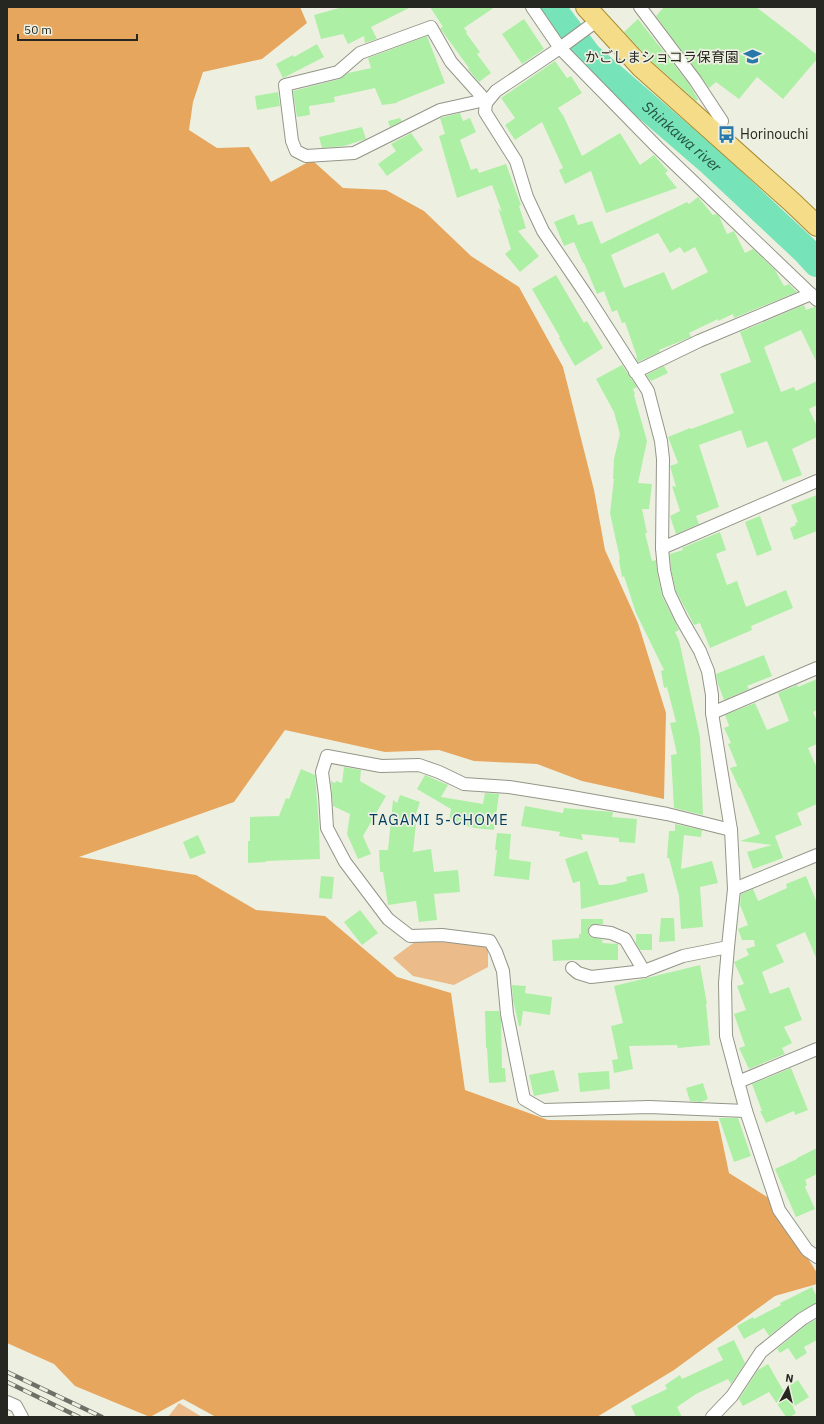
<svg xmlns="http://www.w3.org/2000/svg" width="824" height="1424" viewBox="0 0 824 1424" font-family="'IBM Plex Sans','Noto Sans JP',sans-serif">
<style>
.green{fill:#ebbb89}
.forest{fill:#e7a65e}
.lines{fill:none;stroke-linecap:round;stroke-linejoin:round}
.river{stroke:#77e3b9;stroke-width:28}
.building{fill:#aeefa6;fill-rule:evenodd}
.minor-casing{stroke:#939688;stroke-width:14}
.primary-casing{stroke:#a78d31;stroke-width:22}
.minor{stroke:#fff;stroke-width:12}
.primary{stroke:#f4dc88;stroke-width:20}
.rail-casing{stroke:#6e7067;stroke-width:4.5}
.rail{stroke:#edf0e1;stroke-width:3;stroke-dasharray:9;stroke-linecap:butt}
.labels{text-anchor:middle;stroke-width:3.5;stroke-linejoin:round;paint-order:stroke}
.poi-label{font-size:14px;fill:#262721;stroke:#edf0e1;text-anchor:end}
.water-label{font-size:15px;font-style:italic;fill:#235140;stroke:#edf0e1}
.neighbourhood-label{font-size:15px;letter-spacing:1px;fill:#003c5d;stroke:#edf0e1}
</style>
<rect width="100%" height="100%" fill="#edf0e1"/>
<g class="green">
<path d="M416 941 488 944V967L454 985 413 976 393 958Z"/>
<path d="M179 1403 202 1417H168Z"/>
</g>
<path class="forest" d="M7 7H300L307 23 262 59 203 72 193 102 189 130 217 148 249 147 271 182 312 160 343 188 386 190 424 211 471 256 519 287 563 367 594 490 605 550 638 623 666 713 664 799 582 781 537 764 474 761 439 750 385 752 285 730 234 802 79 857 196 875 256 910 325 916 397 977 451 993 465 1090 548 1120 718 1121 729 1173 772 1200 817 1273V1284L775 1296 674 1370 597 1417H216L183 1399 150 1417 75 1386 54 1364 7 1343Z"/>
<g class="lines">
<path class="river" id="s1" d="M551 7 588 56 712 163 806 251 817 263"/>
</g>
<g class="building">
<path d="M343 7H411L371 27 377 39 365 43 364 36 348 44 343 34 321 39 314 15Z"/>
<path d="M430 7H495L464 28 467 32 466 33 480 52 477 54 491 73 479 82 468 69 469 68 440 28 443 27Z"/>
<path d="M664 7H756L794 36 817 55V59L783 99 757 77 739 99 716 82 709 88 656 16Z"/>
<path d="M524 19 544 49 522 64 502 34Z"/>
<path d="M638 19 689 84 698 99 696 101 649 59 624 32Z"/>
<path d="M427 36 445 83 397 102V103L382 105 375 88 334 97 335 102 309 106 310 115 297 117 293 91 340 79 348 73 371 68 368 58Z"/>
<path d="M317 44 324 57 283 78 276 64 293 55 294 57Z"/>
<path d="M555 61 567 78 571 76 582 93 558 108 564 117 582 156 620 133 640 165 654 155 668 171 665 173 677 188 606 213 591 171 565 184 559 170 563 168 542 122 515 140 505 125 515 118 501 98Z"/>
<path d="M278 92 280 106 257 110 255 96Z"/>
<path d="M460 113 463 121 470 118 476 132 460 140 471 170 477 168 479 173 506 164 521 205 519 206 526 228 518 231 539 256 520 272 505 254 511 249 498 208 502 212 492 185 457 198 439 136 445 134 440 118Z"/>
<path d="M400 118 402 121 390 127 388 121Z"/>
<path d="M362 127 366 139 344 146 322 148 319 137Z"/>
<path d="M411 133 423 150 387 176 378 164 396 151 391 144Z"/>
<path d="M698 197 713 215 716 214 719 216 727 234 734 231 745 253 753 249 775 270 784 286 789 284 797 292 734 318 733 314 718 321V319L689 333 691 337 659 350 660 352 638 362 636 358 637 357 625 322 622 323 617 310 612 312 604 291 597 294 584 263H583L574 242 564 246 554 222 574 214 578 225 592 221 601 244 687 202 689 204ZM658 233 670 253 680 247 684 253 695 247 708 272 672 290 664 272 624 288 611 255Z"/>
<path d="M556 275 584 323 587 321 603 348 575 366 559 338 560 337 532 289Z"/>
<path d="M804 305 806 310 814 307H817V363L801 330 764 347 781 392 794 387 796 391 817 381V405L809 409 817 426V437L792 449 802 475 783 482 767 441 747 448 741 430 699 445 719 507 696 516 699 524 676 534 670 516 680 511 672 486 676 487 670 466 678 463 668 437 690 428 691 429 734 413 720 374 751 362 740 332Z"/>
<path d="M622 365 637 387 633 389 635 394 634 395 647 441 638 483 652 484 649 509H642L647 533H645L652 561 656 560 657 572 662 596 679 630 675 632 679 640 700 737 703 815 674 808 671 755 677 754 670 723 676 722 667 687 664 688 661 671 664 670 636 613 624 576 622 577 619 560 620 559 610 513 614 479H613L614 459 620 434 614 412 596 379Z"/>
<path d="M664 366 668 373 651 381 646 375Z"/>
<path d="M817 495V531L794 540 790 528 796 525 795 523 798 522 791 505Z"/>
<path d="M760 516 772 550 757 556 745 522Z"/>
<path d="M720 532 726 550 716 554 727 585 737 581 746 607 786 590 793 608 751 626 752 630 710 648 700 623 694 625 676 591 671 569 670 554 683 550 682 548Z"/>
<path d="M764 655 772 676 747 686 749 689 724 700 718 684 716 674Z"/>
<path d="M817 679V710L813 712 817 722V744L808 748 817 768V804L797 813 802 825 775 836 783 858 753 869 747 852 772 845 740 841 760 834 740 788H739L730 768 737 766 728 744 731 743 724 728 729 726 725 715 755 703 767 730 789 721 778 693 797 685 798 687Z"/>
<path d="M344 767 361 770 360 781 386 796 363 836 371 854 358 859 347 834 350 814 333 806 331 781 335 783 336 781 342 783Z"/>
<path d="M301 769 315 775 319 826 320 859 266 861V862L248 863V841H250V817L279 816 286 798 289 799Z"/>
<path d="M425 775 448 785 441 797 483 804 485 793 499 794 494 830 475 828 449 822 451 809 417 789Z"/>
<path d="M400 795 420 802 413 823H416L413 852 431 849 434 872 458 870 460 892 434 894 437 920 419 922 416 901 388 905 383 872H380L379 850H388L393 800 397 803Z"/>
<path d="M525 806 563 813 564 808 613 812 612 817 637 819 635 843 619 842V838L581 834 583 840 559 836 560 832 521 826Z"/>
<path d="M675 824 702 830 701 837 684 835 681 869 712 861 718 883 700 887 703 927 681 929 679 896 669 858H667L669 831H675Z"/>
<path d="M497 833 511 834 509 859 531 862 529 880 494 876 497 850H495Z"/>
<path d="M198 835 206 853 190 859 183 842Z"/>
<path d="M587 851 599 885H612L627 881 626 877 644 873 648 892 581 909 580 881 573 883 565 859Z"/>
<path d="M321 876 334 877 332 899 319 898Z"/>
<path d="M806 876 817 903V960L805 932 776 945 784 962 762 972 770 994 789 987 802 1020 784 1027 792 1043 782 1048 785 1054 749 1069 739 1048 745 1046 734 1014 746 1010 737 986 744 984 734 962 749 955 746 949 755 946 754 940H742L738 929 748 925 740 905 741 894 753 889 758 901 787 888 786 884Z"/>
<path d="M360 910 378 933 362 945 344 922Z"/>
<path d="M661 918H674L675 941 659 942Z"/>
<path d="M581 919H603V924H596L589 926 588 930V934L591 937 603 940 602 943 618 944V960H572L553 961 552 940 579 938V934H581Z"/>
<path d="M636 934H652V950H640L636 943Z"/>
<path d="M700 965 707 1004H706L710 1045 678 1048 677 1045 629 1046 633 1069 614 1073 612 1060 618 1059 611 1026 623 1023 614 986Z"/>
<path d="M512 985 526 986 525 993 552 997 550 1015 523 1011 521 1026H519L513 1000Z"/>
<path d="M485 1011H499L501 1020 502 1068H505L506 1082 489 1083 487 1048H486Z"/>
<path d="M791 1068 808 1110 795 1115 794 1111 766 1123 760 1111H762L752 1084Z"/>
<path d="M554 1070 559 1091 534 1096 529 1075Z"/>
<path d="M609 1071 610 1089 580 1092 578 1073Z"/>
<path d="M703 1083 708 1099 701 1102 690 1101 686 1088Z"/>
<path d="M719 1118H738L751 1156 734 1162Z"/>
<path d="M817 1148V1174L805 1180 807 1185 805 1187 815 1209 796 1217 775 1169 797 1159V1158Z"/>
<path d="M812 1287 817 1297V1303L798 1313 769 1336 764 1328 744 1339 737 1326 753 1317 754 1319 781 1305 780 1303Z"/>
<path d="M817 1319V1340L804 1347 807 1353 796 1360 788 1348 780 1353 777 1349 806 1325Z"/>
<path d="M734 1340 745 1363 731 1384 728 1379 696 1394 677 1407 682 1417H636L631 1406 667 1389 665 1385 680 1375 682 1379 723 1360 717 1348Z"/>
<path d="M768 1364 783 1390 798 1380 809 1397 793 1407 796 1413 790 1417H786L769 1392 743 1406 739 1399 758 1370Z"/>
</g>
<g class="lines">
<defs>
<g id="minor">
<path d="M532 7 560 48 657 147 817 300"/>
<path d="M640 7 695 80 722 121 717 136"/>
<path d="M598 20 560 48 496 91 486 103 485 112 516 161 527 197 543 231 587 296 648 391 661 441 663 459 662 548 664 570 669 593 681 618 700 651 708 671 712 695V713L731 830 734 889 728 947 725 983 726 1036 746 1111 779 1210 807 1250 817 1257"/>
<path d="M485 100 440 110 354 153 306 156 296 151 292 141 285 85 338 72 360 53 431 27 451 62 485 100 486 103"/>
<path d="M635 372 699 341 811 294"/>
<path d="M662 548 817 481"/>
<path d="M712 713 817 668"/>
<path d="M731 830 667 814 566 796 509 787 464 784 439 772 419 765 381 766 327 756 322 772 325 795 327 828 345 862 388 919 410 936 442 935 490 941 496 952 503 971 507 1014 524 1099 543 1110 649 1107 746 1111"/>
<path d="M734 889 817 855"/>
<path d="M595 931 611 933 625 939 644 971"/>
<path d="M572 968 578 973 591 977 644 971 683 956 728 947"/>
<path d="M738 1082 817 1049"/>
<path d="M7 1402 16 1406 22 1417"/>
<path d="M712 1417 732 1396 761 1352 802 1319 817 1310"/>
</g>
<path id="primary" d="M586 7 641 67 793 203 817 226"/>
</defs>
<use href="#minor" class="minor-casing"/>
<use href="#primary" class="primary-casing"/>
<use href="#minor" class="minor"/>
<use href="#primary" class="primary"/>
<defs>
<g id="rail">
<path d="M7 1372 102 1417"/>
<path d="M7 1382 79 1417"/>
</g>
</defs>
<use href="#rail" class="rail-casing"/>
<use href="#rail" class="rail"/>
</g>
<defs>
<symbol id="school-bare" viewBox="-9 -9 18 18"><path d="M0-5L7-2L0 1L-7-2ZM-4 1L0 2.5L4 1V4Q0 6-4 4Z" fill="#2978aa" stroke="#edf0e1" stroke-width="2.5" paint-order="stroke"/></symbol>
<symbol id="bus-bare" viewBox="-9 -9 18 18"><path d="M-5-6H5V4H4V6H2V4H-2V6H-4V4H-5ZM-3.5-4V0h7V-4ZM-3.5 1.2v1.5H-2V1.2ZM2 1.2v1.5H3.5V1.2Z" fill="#2978aa" stroke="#edf0e1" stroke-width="2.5" paint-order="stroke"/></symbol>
</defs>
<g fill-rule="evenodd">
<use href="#school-bare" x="740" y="44" width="25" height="25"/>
<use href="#bus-bare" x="714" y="122" width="25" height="25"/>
</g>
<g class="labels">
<g class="poi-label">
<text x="739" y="62">かごしまショコラ保育園</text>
<text x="740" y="139" text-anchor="start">Horinouchi</text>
</g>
<g class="water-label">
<text dy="5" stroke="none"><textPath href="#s1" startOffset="185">Shinkawa river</textPath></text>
</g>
<g class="neighbourhood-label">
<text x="439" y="825">TAGAMI 5-CHOME</text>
</g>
</g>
<rect width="824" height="1424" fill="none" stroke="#262721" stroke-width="16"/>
<g transform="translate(788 1388) rotate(8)" stroke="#edf0e1" stroke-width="3" paint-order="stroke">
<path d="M0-3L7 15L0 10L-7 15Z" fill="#262721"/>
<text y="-6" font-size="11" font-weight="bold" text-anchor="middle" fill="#262721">N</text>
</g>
<path d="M18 34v6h119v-6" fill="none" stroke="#262721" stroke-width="2"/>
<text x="24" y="34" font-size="12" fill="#262721" stroke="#edf0e1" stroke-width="3" paint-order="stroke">50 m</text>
</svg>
